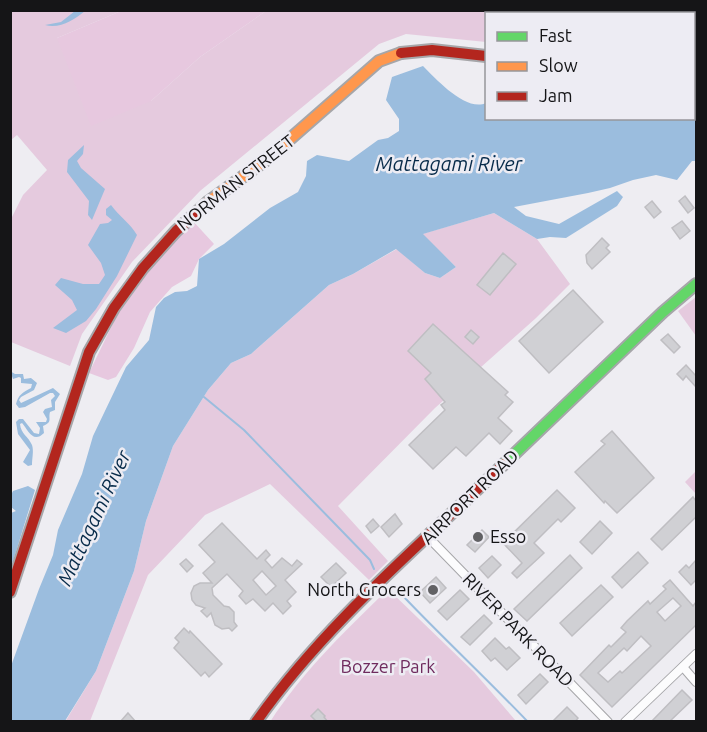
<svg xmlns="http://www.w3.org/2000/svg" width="707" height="732" viewBox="0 0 707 732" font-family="Ubuntu,sans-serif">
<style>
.green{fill:#e5cade}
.forest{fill:#e7c8df}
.water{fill:#9bbdde}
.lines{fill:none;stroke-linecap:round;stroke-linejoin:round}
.stream{stroke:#9bbdde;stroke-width:2}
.building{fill:#d0d0d4;stroke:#bfbec2;stroke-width:1.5;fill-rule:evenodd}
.street-casing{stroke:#a6a6a9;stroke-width:10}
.fast-casing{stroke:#a6a6a9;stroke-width:14}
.slow-casing{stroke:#a6a6a9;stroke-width:14}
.jam-casing{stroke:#a6a6a9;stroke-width:14}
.street{stroke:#fcfcfd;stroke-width:8}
.fast{stroke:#63d668;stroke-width:10}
.slow{stroke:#ff974d;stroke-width:10}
.jam{stroke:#b3261e;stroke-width:10}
.poi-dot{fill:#616164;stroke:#edecf3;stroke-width:2}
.labels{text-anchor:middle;stroke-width:5;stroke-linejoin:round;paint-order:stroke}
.street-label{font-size:18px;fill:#151517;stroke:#edecf3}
.poi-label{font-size:18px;fill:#151517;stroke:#edecf3;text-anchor:start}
.park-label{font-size:18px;fill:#6f2b5e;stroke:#edecf3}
.water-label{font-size:20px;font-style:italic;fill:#072b4a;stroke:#edecf3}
</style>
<rect width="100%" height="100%" fill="#eeedf2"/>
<g class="green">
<path d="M11 11H121L57 38 151 101 200 57 266 11H696V24L694 25V14H486V42L406 34 379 44 200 191 132 262 82 334 70 366 11 342V219L23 195 47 170 17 135 11 140Z"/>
<path d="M494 213 537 239 570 284 536 318 435 408 338 506 388 561 369 580 270 484 205 515 148 575 90 721 65 722 96 671 134 571 146 521 173 446 208 390 231 363 251 354 329 285 353 274 397 249 425 273 440 278 456 267 422 234Z"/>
<path d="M696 297V336L678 311Z"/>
<path d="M696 471V494L685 482Z"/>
<path d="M390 591 474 672 516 721 270 722C301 674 341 635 382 595Z"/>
</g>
<g class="forest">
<path d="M121 11V10L266 11 200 57 151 101 91 126 57 38Z"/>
<path d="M192 220 214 244 199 259 191 276 172 287 150 312 134 348 116 377 108 380 89 373 119 311 161 251Z"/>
</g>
<g class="water">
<path d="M75 11H85C74 20 60 29 45 25L61 22Z"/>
<path d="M694 51H696V161H692L677 180 656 175 633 180 610 188 588 193 514 207 526 216 559 224 617 191 623 197 617 206 566 238 550 237 537 239 494 213 423 234 456 267 440 278 425 273 396 249 353 274 329 285 251 354 231 363 208 390 173 446 146 521 134 571 96 671 65 721H11V666L39 589 53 555 58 530 82 474 93 436 126 367 149 340 156 307 164 298 175 292 187 291 197 286 199 259 224 244 270 208 298 192 306 176 307 161 317 155 349 161 378 140 388 138 399 131V119L386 100 392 77 423 66C437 80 466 112 486 103V118H694Z"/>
<path d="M84 145 83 154 77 161 81 168 105 189 92 220 88 215 89 201 67 172 68 160Z"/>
<path d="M111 205C119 216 130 223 137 235L117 276 96 309 86 321 66 333 53 328 77 310 72 300 55 285 61 278 83 284H99L105 275 101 263 88 245 100 224 108 223 112 220 106 215V209Z"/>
<path d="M10 371 15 374H23L24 379 31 378 37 383 34 390 21 397 19 400 21 403 53 388 60 394 55 402V410L50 412C48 419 53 422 43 426L44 433C33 444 28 430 22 423L20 424C21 434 28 436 32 445 34 451 32 458 32 465L28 466 23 462 30 450 18 434 16 422 19 419H23L34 433 39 434 40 428 36 422H46L47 419 43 412 45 409 52 407 51 400 55 396 53 393H50L25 407 19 408 16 404C18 395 23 392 31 388L32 384 21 383V378L19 377 13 379Z"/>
<path d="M28 486 35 490 11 568V513L16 511 11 507V495L13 491Z"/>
</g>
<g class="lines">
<g class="stream">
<path d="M204 397 244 430 370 560 374 569"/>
<path d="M403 596C444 639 487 679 528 722"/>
</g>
</g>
<g class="building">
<path d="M685 196 694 208 688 213 679 201Z"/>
<path d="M652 201 661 212 654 218 645 207Z"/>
<path d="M682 221 690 231 680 239 672 228Z"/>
<path d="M602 238 609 245 606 248 610 252 592 269 587 263 586 255Z"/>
<path d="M503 253 516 264 490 295 477 285Z"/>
<path d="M573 290 603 322 549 373 519 341Z"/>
<path d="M433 324 508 392 505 395 513 402 498 418 512 431 500 444 489 433 466 456 456 447 433 469 409 445 445 410 441 405 445 402 425 379 431 373 408 351Z"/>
<path d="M471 330 479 337 473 344 465 337Z"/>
<path d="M668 334 680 347 674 353 661 340Z"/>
<path d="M686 365 696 376V387L686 376 683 380 677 374Z"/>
<path d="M612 431 654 478 617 513 605 501 604 503 575 472 605 444 601 441Z"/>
<path d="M557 490 575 508 561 522 558 519 534 543 544 553 517 578 512 573 522 563 503 543Z"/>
<path d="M693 497 696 501V517L662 550 651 539Z"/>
<path d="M395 514 402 524 389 537 381 527Z"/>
<path d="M373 519 379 526 371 533 366 526Z"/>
<path d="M600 521 612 533 592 554 580 542Z"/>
<path d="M222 523 257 559 266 550 270 555 265 560 272 568 282 558 292 566 297 560 302 564 285 580 296 592 287 601 291 606 283 614 273 603 265 611 253 599 246 604 239 596 243 591 227 574 212 588 213 595 224 606 229 607 234 612V622L237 626 232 631 229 628 222 629 215 625 211 613 207 617 201 611 205 608 196 605 192 600 191 593 194 586 200 583H212L203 573 215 562 199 545ZM262 571 276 586 266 595 253 580Z"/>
<path d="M482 530 489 537 475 552 467 545Z"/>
<path d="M638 552 648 563 622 588 612 577Z"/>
<path d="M570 555 582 568 527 621 514 609Z"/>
<path d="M492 556 501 565 488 578 479 568Z"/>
<path d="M186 559 193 566 187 572 180 564Z"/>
<path d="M696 560V580L691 585 679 572 686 565 689 568Z"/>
<path d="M336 563 346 573 331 587 321 577Z"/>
<path d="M436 577 446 588 430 603 420 592Z"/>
<path d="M670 580 693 606 696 602V625L612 707 580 675 609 645 611 647 626 632 621 628 627 621 648 601 650 604 666 589 663 586ZM673 598 681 606 665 621 657 612ZM641 636 651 646 622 673 620 671 608 682 598 673 624 648 627 651Z"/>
<path d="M601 585 613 597 572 636 560 623Z"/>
<path d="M460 590 469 599 447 620 438 611Z"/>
<path d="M484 615 492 623 470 645 461 637Z"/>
<path d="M184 628 189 633 190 631 222 664 209 677 205 672 201 676 174 648 179 642 175 638Z"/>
<path d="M495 638 506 649 509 647 520 658 507 670 495 658 491 661 482 651Z"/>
<path d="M540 674 548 682 526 704 518 695Z"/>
<path d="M682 690 692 700 669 722H651Z"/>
<path d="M567 707 578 718 575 722H552Z"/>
<path d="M318 709 325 716 324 717 328 722H317L311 716Z"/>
<path d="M128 713 136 722H120Z"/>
</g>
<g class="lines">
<defs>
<g id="street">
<path d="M429 538 608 722"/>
<path d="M683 667 696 682"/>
<path d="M625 722 696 654"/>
</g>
<g id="fast">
<path d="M694 37 696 36"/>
<path d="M504 464 663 312 696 284"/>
</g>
<path id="slow" d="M208 202 266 160 379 61 401 53"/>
<g id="jam">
<path d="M401 53 432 50 486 56"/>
<path d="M10 592 89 352 114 308 143 268 176 231 208 202"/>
<path d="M256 722C325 624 419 546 504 464"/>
</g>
</defs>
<use href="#street" class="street-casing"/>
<use href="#fast" class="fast-casing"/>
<use href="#slow" class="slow-casing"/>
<use href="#jam" class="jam-casing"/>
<use href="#street" class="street"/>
<use href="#fast" class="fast"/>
<use href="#slow" class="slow"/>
<use href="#jam" class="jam"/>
</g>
<g class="poi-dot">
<circle cx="478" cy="537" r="6"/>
<circle cx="433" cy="590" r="6"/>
</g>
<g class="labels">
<g class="street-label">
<text transform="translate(236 183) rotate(-38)" y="6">NORMAN STREET</text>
<text transform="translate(470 497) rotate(-44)" y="6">AIRPORT ROAD</text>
<text transform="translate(518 630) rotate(46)" y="6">RIVER PARK ROAD</text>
</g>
<g class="poi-label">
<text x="490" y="543">Esso</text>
<text x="421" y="596" text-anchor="end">North Grocers</text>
</g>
<g class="park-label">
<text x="388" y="673">Bozzer Park</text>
</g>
<g class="water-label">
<text x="449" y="171">Mattagami River</text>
<text transform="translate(94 518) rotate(-65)" y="7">Mattagami River</text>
</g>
</g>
<rect width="707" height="732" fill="none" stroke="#151517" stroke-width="24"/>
<rect x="485" y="12" width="210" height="108" fill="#edecf3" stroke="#97969b" stroke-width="1.5"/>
<rect x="497" y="32" width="30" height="9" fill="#63d668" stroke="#97969b" stroke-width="1.5"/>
<text x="539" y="42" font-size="18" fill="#151517">Fast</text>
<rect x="497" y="62" width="30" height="9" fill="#ff974d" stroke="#97969b" stroke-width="1.5"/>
<text x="539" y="72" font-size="18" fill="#151517">Slow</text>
<rect x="497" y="92" width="30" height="9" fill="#b3261e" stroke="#97969b" stroke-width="1.5"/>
<text x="539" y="102" font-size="18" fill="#151517">Jam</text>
</svg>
